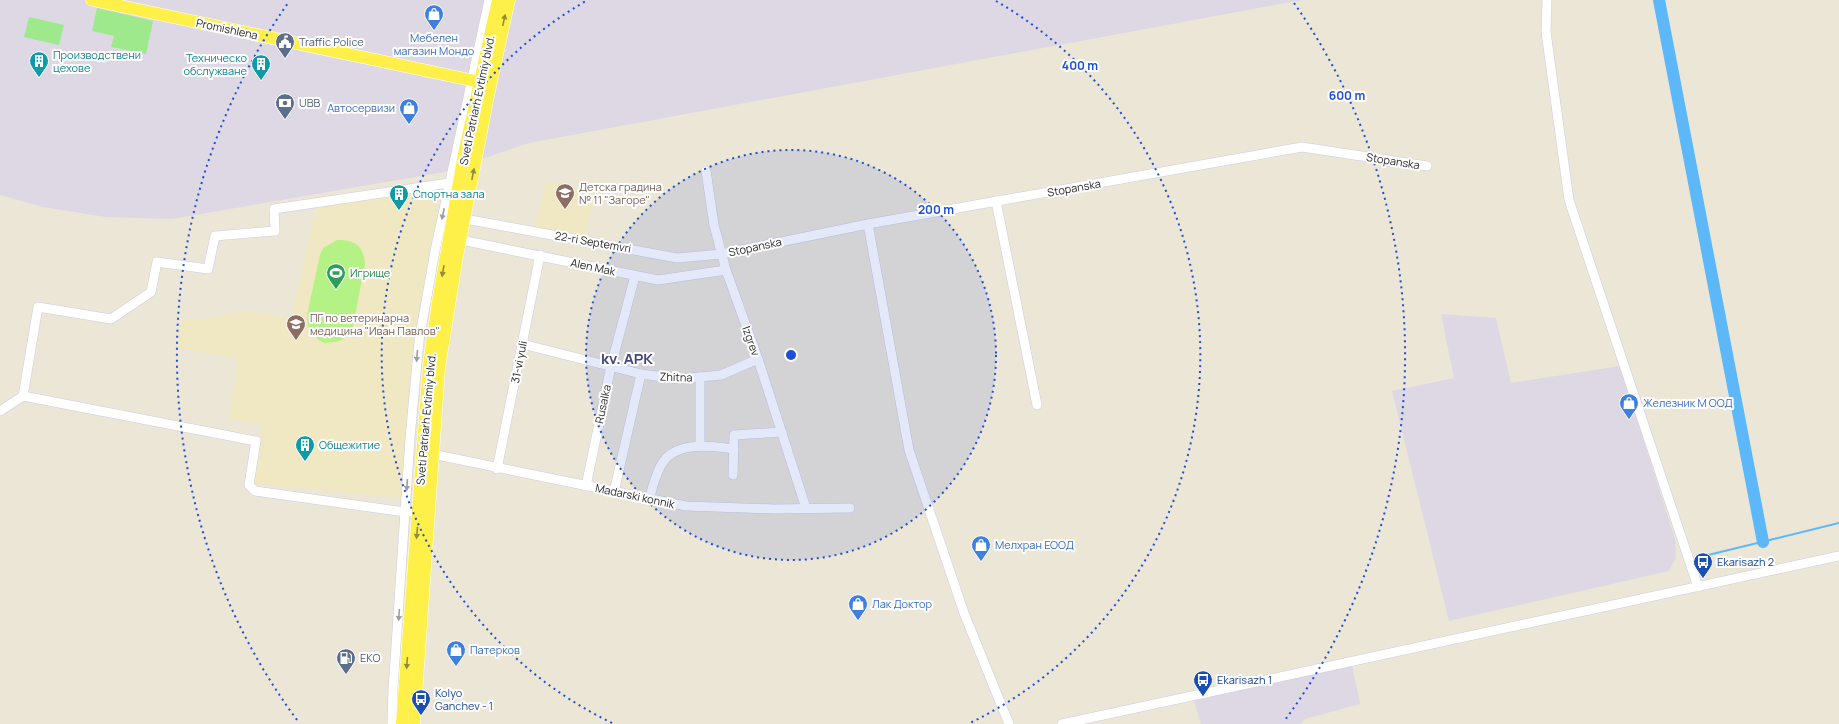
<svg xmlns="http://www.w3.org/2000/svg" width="1839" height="724" viewBox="0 0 1839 724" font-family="Manrope,sans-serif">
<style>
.industrial{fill:#ddd8e3}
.education{fill:#f0e8c3}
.green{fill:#9ee98c}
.pitch{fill:#b4f286}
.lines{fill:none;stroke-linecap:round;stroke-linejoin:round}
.stream{stroke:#5db8fa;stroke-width:2}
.river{stroke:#5db8fa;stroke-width:12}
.minor-casing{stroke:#cccce2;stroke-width:10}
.major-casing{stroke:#fff;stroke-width:13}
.minor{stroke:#fff;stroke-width:9}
.major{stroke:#fef049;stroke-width:12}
.oneway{fill:#928c38}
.oneway2{fill:#9e9e9e}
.ring{fill:none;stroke:#1d4ed8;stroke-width:2;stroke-dasharray:2 4}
.labels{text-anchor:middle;stroke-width:4;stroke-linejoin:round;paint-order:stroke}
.street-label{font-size:11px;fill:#272727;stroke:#fff}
.shop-label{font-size:11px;fill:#366cbe;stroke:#fff;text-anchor:start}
.service-label{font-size:11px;fill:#4e5e75;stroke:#fff;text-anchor:start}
.culture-label{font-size:11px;fill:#0d838f;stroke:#fff;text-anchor:start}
.education-label{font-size:11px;fill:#785e54;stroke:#fff;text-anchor:start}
.leisure-label{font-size:11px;fill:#27864d;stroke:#fff;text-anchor:start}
.transit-label{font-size:11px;fill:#164399;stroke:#fff;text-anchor:start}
.district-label{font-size:15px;font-weight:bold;fill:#44457b;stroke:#fff}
.centre{fill:#1d4ed8;stroke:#fff;stroke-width:2}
.ring-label{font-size:12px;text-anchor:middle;font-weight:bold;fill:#1d4ed8;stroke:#fff;stroke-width:4;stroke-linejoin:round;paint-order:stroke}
</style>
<rect width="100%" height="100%" fill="#ece6d6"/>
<g class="industrial">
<path d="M0 0H1302L529 143 444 172 172 219 106 217 43 207 0 195Z"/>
<path d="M1441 314 1496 318 1511 383 1620 366 1675 539 1676 558 1669 571 1449 621 1392 391 1454 378Z"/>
<path d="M1352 665 1360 704 1305 719 1301 724H1201L1194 701Z"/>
</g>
<g class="education">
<path d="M546 181 595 193 585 238 535 228Z"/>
<path d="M441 191 415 334 401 498 252 483 263 425 229 418 238 359 176 347 182 319 200 320 244 311 291 318 317 206Z"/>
</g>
<g class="green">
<path d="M97 8 153 21 146 54 111 47 114 36 92 31Z"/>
<path d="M29 17 64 25 59 45 24 37Z"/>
</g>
<path class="pitch" d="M337 240C354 239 364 246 365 264L353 326C346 341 340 342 324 343 312 336 307 330 307 315L320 255 323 248Z"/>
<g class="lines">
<path class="stream" d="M1704 556 1839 523"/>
<path class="river" d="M1659 0 1763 542"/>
<defs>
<g id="minor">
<path d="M1547 0 1546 32 1569 200 1698 587"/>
<path d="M706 171 714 225 726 270 758 359 806 508"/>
<path d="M996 201 1037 405"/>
<path d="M465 219 677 258 722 254 868 224 1302 147 1427 166"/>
<path d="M868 224 909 450 964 613 1009 724"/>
<path d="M461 240 658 280 726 270"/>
<path d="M522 344 641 374 679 379 721 375 758 359"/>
<path d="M0 411 23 396"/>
<path d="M700 446V377"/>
<path d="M427 453 686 506 775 509 850 508"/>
<path d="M497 469 540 255"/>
<path d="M733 475 734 435 782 432"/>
<path d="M586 486 611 366 635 276"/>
<path d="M614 492 641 374"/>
<path d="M649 500C652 489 655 477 660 467 673 440 710 446 734 449"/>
<path d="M418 512H405L255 491 249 485 256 441 23 396 38 307 111 319 151 292 157 262 208 269 215 236 275 231 274 209 449 183 461 177"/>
<path d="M392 724 393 690 410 438 419 341 435 251 489 0"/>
<path d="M1062 724 1839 556"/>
</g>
<g id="major">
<path d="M92 0 480 82"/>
<path d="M402 724 429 365 438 302 464 154 498 0"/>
<path d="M414 724 439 368 457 256 488 96 509 0"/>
</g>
</defs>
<use href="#minor" class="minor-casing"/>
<use href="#major" class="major-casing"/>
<use href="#minor" class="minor"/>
<use href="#major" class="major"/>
</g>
<defs><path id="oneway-solid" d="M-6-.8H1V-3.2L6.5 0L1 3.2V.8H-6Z"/></defs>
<g class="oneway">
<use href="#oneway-solid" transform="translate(504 20) rotate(-78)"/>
<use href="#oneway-solid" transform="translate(473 174) rotate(-79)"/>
<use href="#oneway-solid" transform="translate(443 271) rotate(100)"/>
<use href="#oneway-solid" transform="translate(417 533) rotate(95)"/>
<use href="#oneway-solid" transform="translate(407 663) rotate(94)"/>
</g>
<g class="oneway2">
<use href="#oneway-solid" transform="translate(443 214) rotate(102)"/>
<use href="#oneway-solid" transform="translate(417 356) rotate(95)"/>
<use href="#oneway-solid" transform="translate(407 485) rotate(94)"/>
<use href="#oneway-solid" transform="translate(399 615) rotate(94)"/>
</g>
<circle cx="791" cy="355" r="205" fill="#1d4ed8" fill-opacity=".12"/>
<g class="ring">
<circle cx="791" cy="355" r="205"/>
<path d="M612 723A409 409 0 0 1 586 1M996 1A409 409 0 0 1 970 723"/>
<path d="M297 720A614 614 0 0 1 288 3M1294 3A614 614 0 0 1 1285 720"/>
</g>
<defs>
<symbol id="shop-pin" viewBox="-11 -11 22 30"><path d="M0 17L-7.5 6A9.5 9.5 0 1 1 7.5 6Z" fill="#3f7fe0" stroke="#fff"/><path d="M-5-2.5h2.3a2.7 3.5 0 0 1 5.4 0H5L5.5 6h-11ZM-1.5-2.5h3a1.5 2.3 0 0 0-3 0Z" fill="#fff"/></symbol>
<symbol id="civic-pin" viewBox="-11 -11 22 30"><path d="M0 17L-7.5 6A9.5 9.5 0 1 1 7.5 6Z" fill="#5c6f8a" stroke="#fff"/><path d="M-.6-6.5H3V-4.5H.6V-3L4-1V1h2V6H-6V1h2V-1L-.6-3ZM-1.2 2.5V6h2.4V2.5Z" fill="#fff"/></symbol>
<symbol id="building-pin" viewBox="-11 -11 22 30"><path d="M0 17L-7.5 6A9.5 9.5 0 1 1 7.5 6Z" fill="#0f9aa8" stroke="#fff"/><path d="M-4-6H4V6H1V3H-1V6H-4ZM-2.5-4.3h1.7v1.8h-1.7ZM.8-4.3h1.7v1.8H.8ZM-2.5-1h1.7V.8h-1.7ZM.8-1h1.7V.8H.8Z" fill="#fff"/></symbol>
<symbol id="bank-pin" viewBox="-11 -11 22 30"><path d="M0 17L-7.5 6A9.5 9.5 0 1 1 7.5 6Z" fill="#5c6f8a" stroke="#fff"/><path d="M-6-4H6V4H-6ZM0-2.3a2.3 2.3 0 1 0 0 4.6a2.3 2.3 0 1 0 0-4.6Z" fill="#fff"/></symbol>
<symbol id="school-pin" viewBox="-11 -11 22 30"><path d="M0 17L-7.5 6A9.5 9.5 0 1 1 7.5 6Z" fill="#8d6e63" stroke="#fff"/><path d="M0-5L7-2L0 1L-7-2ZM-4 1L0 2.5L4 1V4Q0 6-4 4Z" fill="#fff"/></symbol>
<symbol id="stadium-pin" viewBox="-11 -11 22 30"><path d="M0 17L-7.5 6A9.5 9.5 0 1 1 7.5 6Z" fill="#2e9e5b" stroke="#fff"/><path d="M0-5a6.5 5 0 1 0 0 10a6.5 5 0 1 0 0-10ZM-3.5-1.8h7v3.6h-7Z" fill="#fff"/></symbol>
<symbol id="bus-pin" viewBox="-11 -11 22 30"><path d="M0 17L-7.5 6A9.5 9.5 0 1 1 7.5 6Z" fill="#1a4fb4" stroke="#fff"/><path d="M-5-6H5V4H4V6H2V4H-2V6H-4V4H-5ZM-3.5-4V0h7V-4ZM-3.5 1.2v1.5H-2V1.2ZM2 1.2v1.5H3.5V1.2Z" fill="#fff"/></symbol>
<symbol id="fuel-pin" viewBox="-11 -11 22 30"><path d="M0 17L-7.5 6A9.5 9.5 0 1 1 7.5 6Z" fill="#5c6f8a" stroke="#fff"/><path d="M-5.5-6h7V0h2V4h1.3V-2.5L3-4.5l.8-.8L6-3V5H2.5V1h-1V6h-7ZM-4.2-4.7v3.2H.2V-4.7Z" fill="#fff"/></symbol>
</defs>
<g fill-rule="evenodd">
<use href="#shop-pin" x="423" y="3" width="22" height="30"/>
<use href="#civic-pin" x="274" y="31" width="22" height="30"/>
<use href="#building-pin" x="28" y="50" width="22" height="30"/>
<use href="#building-pin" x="250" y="53" width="22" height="30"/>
<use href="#bank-pin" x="274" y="92" width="22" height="30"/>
<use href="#shop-pin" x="398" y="97" width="22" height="30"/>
<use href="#school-pin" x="554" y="182" width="22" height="30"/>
<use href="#building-pin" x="388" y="183" width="22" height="30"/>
<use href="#stadium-pin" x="325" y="262" width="22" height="30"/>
<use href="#school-pin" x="285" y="313" width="22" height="30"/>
<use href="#shop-pin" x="1618" y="392" width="22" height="30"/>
<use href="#building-pin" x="294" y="434" width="22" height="30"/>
<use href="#shop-pin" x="970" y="534" width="22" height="30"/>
<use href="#bus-pin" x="1692" y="551" width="22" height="30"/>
<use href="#shop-pin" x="847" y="593" width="22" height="30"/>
<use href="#shop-pin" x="445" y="639" width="22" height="30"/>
<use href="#fuel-pin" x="335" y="647" width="22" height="30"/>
<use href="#bus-pin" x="1192" y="669" width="22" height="30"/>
<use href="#bus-pin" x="410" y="688" width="22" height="30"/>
</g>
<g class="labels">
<g class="street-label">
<text transform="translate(227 29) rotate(12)" y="4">Promishlena</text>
<text transform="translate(477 100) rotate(-78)" y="4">Sveti Patriarh Evtimiy blvd.</text>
<text transform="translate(1393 161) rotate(9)" y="4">Stopanska</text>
<text transform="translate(1074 188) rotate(-10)" y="4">Stopanska</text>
<text transform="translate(593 242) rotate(10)" y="4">22-ri Septemvri</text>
<text transform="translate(755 247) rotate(-12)" y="4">Stopanska</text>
<text transform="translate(593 267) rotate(12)" y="4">Alen Mak</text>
<text transform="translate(751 341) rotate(70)" y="4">Izgrev</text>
<text transform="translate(519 362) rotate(-79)" y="4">31-vi yuli</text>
<text transform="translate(676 377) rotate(2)" y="4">Zhitna</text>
<text transform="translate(603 404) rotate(-78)" y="4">Rusalka</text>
<text transform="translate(426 419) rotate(-85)" y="4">Sveti Patriarh Evtimiy blvd.</text>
<text transform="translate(635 496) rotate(12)" y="4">Madarski konnik</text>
</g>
<g class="shop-label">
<text x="434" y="42" text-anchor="middle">Мебелен<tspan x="434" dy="13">магазин Мондо</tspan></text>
<text x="395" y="112" text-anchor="end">Автосервизи</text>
<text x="1643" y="407">Железник М ООД</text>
<text x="995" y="549">Мелхран ЕООД</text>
<text x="872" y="608">Лак Доктор</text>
<text x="470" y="654">Патерков</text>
</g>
<g class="service-label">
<text x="299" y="46">Traffic Police</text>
<text x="299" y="107">UBB</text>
<text x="360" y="662">EKO</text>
</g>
<g class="culture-label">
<text x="53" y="59">Производствени<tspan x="53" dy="13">цехове</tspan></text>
<text x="247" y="62" text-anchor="end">Техническо<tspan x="247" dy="13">обслужване</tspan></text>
<text x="413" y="198">Спортна зала</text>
<text x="319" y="449">Общежитие</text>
</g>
<g class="education-label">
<text x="579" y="191">Детска градина<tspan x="579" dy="13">№ 11 "Загоре"</tspan></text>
<text x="310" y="322">ПГ по ветеринарна<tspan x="310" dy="13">медицина "Иван Павлов"</tspan></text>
</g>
<g class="leisure-label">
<text x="350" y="277">Игрище</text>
</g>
<g class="transit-label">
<text x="1717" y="566">Ekarisazh 2</text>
<text x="1217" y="684">Ekarisazh 1</text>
<text x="435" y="697">Kolyo<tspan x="435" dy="13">Ganchev - 1</tspan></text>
</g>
<g class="district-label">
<text x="627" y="364">kv. APK</text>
</g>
</g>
<circle cx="791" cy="355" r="6" class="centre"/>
<g class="ring-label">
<text x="1080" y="70">400 m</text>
<text x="1347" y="100">600 m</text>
<text x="936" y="214">200 m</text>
</g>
</svg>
